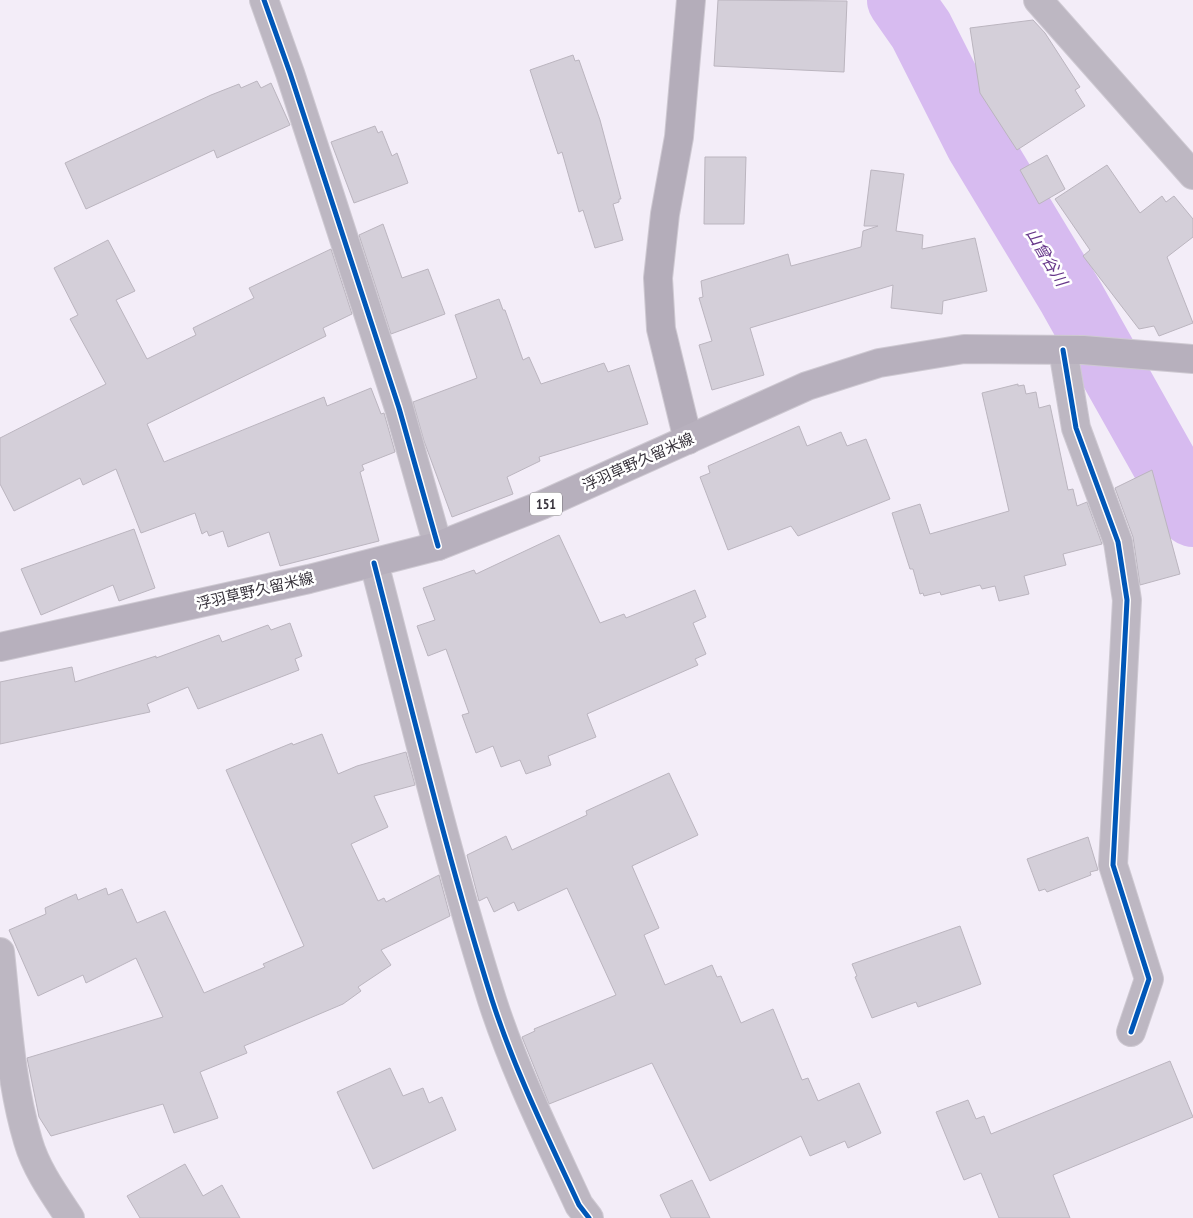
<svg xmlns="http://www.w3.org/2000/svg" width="1193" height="1218" viewBox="0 0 1193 1218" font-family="'PT Sans Narrow','Noto Sans JP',sans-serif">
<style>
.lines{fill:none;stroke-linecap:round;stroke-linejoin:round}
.river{stroke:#d7bbf0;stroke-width:66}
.building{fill:#d4cfd9;stroke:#bbb5bf}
.street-casing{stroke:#cec9d2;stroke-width:30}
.secondary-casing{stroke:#cec9d2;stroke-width:30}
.primary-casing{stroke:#cec9d2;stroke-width:30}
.street{stroke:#bdb7c2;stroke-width:28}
.secondary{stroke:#b4adba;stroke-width:28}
.primary{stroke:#b7b0bd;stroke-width:28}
.cycleway-casing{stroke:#fff;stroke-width:8}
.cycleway{stroke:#0057b8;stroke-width:5}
.labels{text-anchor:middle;stroke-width:5;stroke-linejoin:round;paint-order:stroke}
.shield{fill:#fff;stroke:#747076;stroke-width:1}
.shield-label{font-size:14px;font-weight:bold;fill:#38333c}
.street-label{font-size:15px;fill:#38333c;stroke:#fff}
.water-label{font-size:16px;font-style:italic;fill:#67378a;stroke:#fff}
</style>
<rect width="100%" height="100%" fill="#f3edf8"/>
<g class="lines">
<path class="river" d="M900 0 921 30 978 143 1071 297 1193 514"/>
</g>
<g class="building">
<path d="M718 0 847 1 844 72 714 66Z"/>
<path d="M1033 20 1045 33 1080 87 1075 90 1085 106 1017 150 980 93 970 28Z"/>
<path d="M573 55 575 61 579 60 600 120 621 199H619V202L613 204 623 240 595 248 583 210 579 212 562 152 558 154 530 70Z"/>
<path d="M257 81 261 88 271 83 290 125 217 158 214 150 86 209 65 163 211 95 239 84 241 88Z"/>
<path d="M375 126 378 133 382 131 392 156 397 153 408 183 354 203 331 142Z"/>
<path d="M1047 155 1065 189 1039 204 1020 170Z"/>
<path d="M705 157H746L744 224H704Z"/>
<path d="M1107 165 1140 213 1162 196 1166 202 1174 196 1193 219V237L1167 257 1193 323 1159 336 1154 326 1139 329 1083 256 1090 250 1055 199Z"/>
<path d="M871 170 904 174 896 231 923 235 922 249 975 238 987 291 943 301 942 314 891 308 893 285 750 328 764 375 712 390 699 345 712 341 699 298 703 297 701 281 788 254 791 266 861 247 863 231 878 226H864Z"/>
<path d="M383 224 402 278 428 269 445 314 391 334 359 235Z"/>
<path d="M108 240 135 291 116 300 147 359 196 335 193 328 254 298 249 288 331 249 352 314 323 328 326 336 147 424 164 462 324 397 327 406 371 388 381 414 384 413 395 452 362 465 364 470 360 472 379 541 280 566 269 532 228 547 223 531 209 536 207 531 202 534 195 513 141 533 116 469 83 485 80 478 14 511 0 484V438L106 384 70 319 78 315 54 268Z"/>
<path d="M499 299 503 310H505L523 360 529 357 541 384 604 363 608 372 629 365 648 424 539 457 540 461 507 477 513 494 452 517 424 441 413 402 477 378 455 315Z"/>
<path d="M1018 384V386L1024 385 1026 394 1036 392 1039 408 1050 405 1068 490 1073 489 1077 506 1087 502 1102 544 1063 554 1066 565 1024 576 1029 594 999 601 995 586 982 589 980 585 941 595 940 592 924 596 923 593 920 594 913 569H910L892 513 920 504 930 534 1009 511 982 393Z"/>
<path d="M799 426 807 446 841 432 847 446 866 439 890 499 798 536 791 526 728 550 700 477 710 473 708 466Z"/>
<path d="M1152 470 1180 574 1140 585 1133 537 1115 488Z"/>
<path d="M134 529 155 588 119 601 113 585 41 615 21 569Z"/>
<path d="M559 535 600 623 624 614 626 618 695 590 706 617 693 623 706 654 695 659 698 665 587 714 596 737 548 756 551 765 526 774 520 760 501 767 493 746 476 753 462 715 469 713 446 649 428 656 417 626 435 620 423 588 474 570 476 574Z"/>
<path d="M290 623 302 656 295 659 299 670 198 709 188 687 147 704 150 712 0 744V682L72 667 75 682 156 656V658L219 635 222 642 268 625 271 630Z"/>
<path d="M322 734 338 774 357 766 406 752 415 785 374 796 388 827 351 844 378 901 384 898 386 902 439 875 450 916 381 950 391 965 358 987 361 991 343 1004 244 1046 247 1053 200 1072 218 1118 174 1133 163 1104 51 1136 39 1117 27 1058 163 1017 136 958 86 983 83 975 38 996 9 930 46 914 45 908 76 894 78 900 106 888 108 895 122 889 137 923 165 911 204 993 265 967 263 964 304 946 226 770 292 743 293 745Z"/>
<path d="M669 773 698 835 632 866 659 928 644 935 665 985 712 965 717 977 721 976 741 1023 773 1009 802 1080 808 1078 818 1101 859 1083 881 1133 848 1148 845 1141 810 1156 801 1136 710 1181 652 1063 549 1104 522 1037 535 1031 534 1029 616 995 567 888 518 911 514 902 494 912 487 897 479 901 467 855 506 836 512 850 587 815 586 811Z"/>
<path d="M1088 837 1098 870 1090 872 1091 875 1047 892 1045 889 1039 891 1027 859Z"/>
<path d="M960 926 981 984 918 1007 916 1002 872 1018 855 977 857 976 852 964Z"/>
<path d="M1170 1061 1193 1117 1053 1175 1070 1218H999L981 1173 964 1180 936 1112 968 1100 976 1119 984 1116 991 1134Z"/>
<path d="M390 1068 403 1096 423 1088 429 1103 442 1097 456 1130 373 1169 337 1092Z"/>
<path d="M185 1164 203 1196 222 1185 240 1218H140L127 1196Z"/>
<path d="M692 1180 710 1218H671L660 1195Z"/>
</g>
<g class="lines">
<defs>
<g id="street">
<path d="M264 0 290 73 399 408 438 546"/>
<path d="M1038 0 1193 175"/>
<path d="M1063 350 1076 428 1118 542 1127 600 1113 865 1149 979 1131 1032"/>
<path d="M374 563C412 709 447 857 492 1000 515 1071 548 1138 579 1205L589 1218"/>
<path d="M0 952C7 1015 10 1081 28 1141 36 1169 54 1194 70 1218"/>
</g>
<path id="secondary" d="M688 440 661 329 658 278 665 214 679 137 691 0"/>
<path id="primary" d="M0 647 309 579 438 546 542 505 807 386 879 363 964 349 1083 350 1193 359"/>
</defs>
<use href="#street" class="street-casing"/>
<use href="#secondary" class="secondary-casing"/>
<use href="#primary" class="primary-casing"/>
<use href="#street" class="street"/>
<use href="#secondary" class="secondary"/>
<use href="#primary" class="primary"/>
<defs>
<g id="cycleway">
<path d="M264 0 290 73 399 408 438 546"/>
<path d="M1063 350 1076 428 1118 542 1127 600 1113 865 1149 979 1131 1032"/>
<path d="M374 563C412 709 447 857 492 1000 515 1071 548 1138 579 1205L589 1218"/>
</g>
</defs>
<use href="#cycleway" class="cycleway-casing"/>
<use href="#cycleway" class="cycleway"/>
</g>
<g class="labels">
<rect class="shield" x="530" y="492.5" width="32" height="23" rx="4"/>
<g class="shield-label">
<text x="546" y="509">151</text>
</g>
<g class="street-label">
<text transform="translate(638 462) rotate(-24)" y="5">浮羽草野久留米線</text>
<text transform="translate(255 591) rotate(-13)" y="5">浮羽草野久留米線</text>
</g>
<g class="water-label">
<text transform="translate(1047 257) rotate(59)" y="6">山曾谷川</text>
</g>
</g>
</svg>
